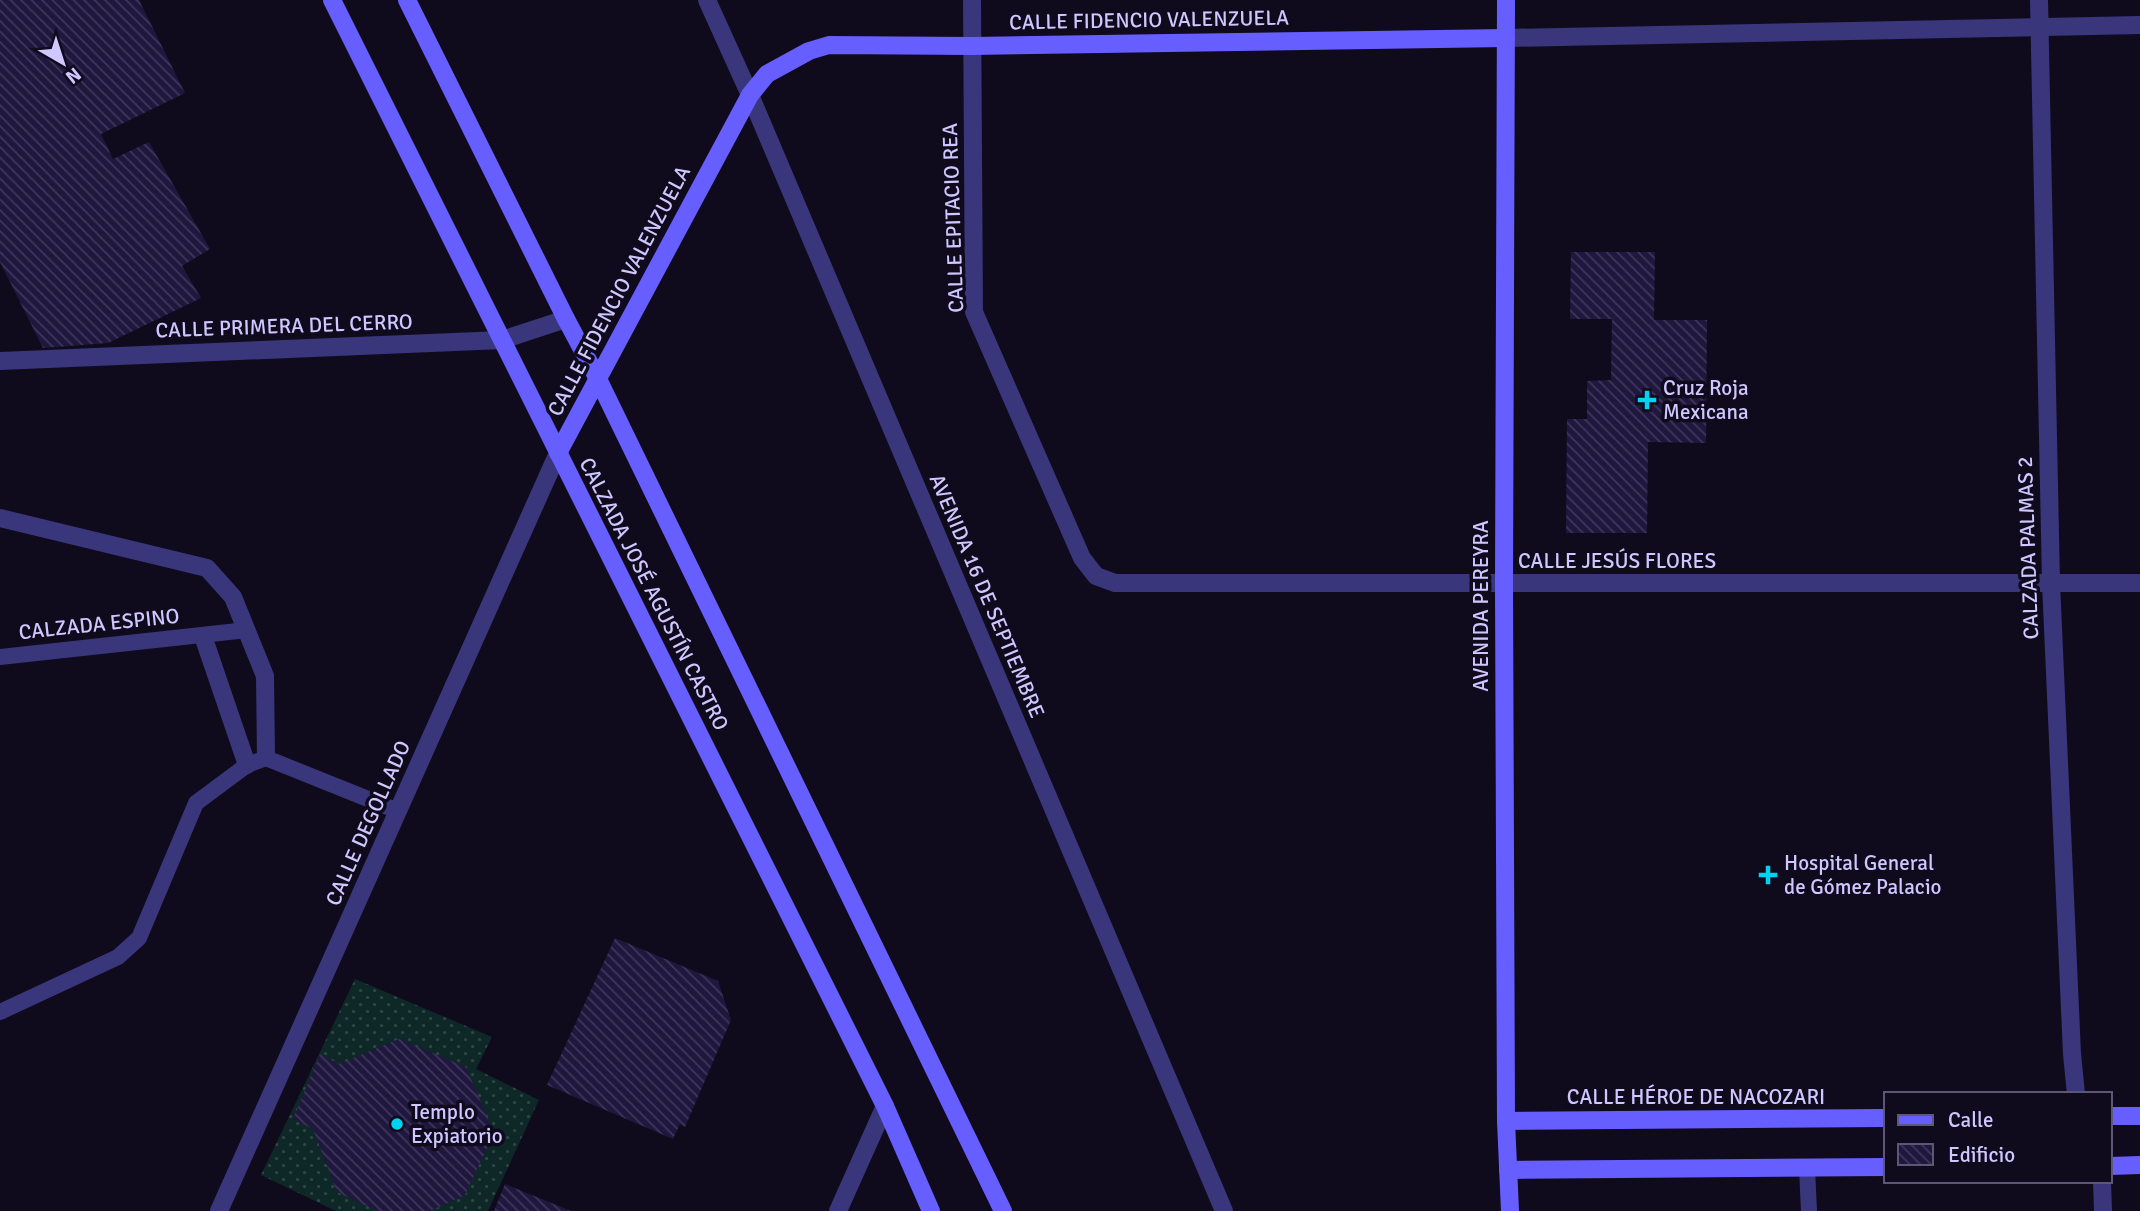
<svg xmlns="http://www.w3.org/2000/svg" width="2140" height="1211" viewBox="0 0 2140 1211" font-family="Signika,sans-serif">
<style>
.grass{fill:url(#grass-dots)}
.building{fill:url(#building-back-hatch)}
.lines{fill:none;stroke-linecap:round;stroke-linejoin:round}
.lane{stroke:#3a367c;stroke-width:16}
.street{stroke:#3a367c;stroke-width:18}
.secondary{stroke:#675eff;stroke-width:18}
.poi-dot{fill:#00d3f2;stroke:#0f0b1d;stroke-width:2.5}
.labels{text-anchor:middle;stroke-width:7;stroke-linejoin:round;paint-order:stroke}
.street-label{font-size:21px;fill:#cfc7ff;stroke:#0f0b1d}
.poi-label{font-size:21px;fill:#cfc7ff;stroke:#0f0b1d;text-anchor:start}
</style>
<defs>
<pattern id="grass-dots" width="8" height="8" patternUnits="userSpaceOnUse" patternTransform="scale(1.75)"><rect width="8" height="8" fill="#0e2727"/><path d="M2 2h.1M6 6h.1" fill="none" stroke="#304547" stroke-width="1.8" stroke-linecap="round"/></pattern>
<pattern id="building-back-hatch" width="6" height="6" patternUnits="userSpaceOnUse" patternTransform="scale(1.75)"><rect width="6" height="6" fill="#20173e"/><path d="M-1 5l2 2M0 0l6 6M5-1l2 2" fill="none" stroke="#3f375b"/></pattern>
</defs>
<rect width="100%" height="100%" fill="#0f0b1d"/>
<path class="grass" d="M355 979 492 1037 476 1069 539 1100 488 1211H336L261 1175Z"/>
<g class="building">
<path d="M0 0H139L185 93 101 134 113 159 149 142 210 249 182 266 201 298 108 343 43 348 0 262Z"/>
<path d="M1571 252H1655L1654 320H1707L1706 443 1648 442 1647 533H1566L1567 419H1587V381L1611 380 1612 319H1570Z"/>
<path d="M615 938 718 981 731 1020 685 1127 680 1124 673 1139 547 1085Z"/>
<path d="M399 1039 466 1067 494 1133 465 1195 430 1211H377L337 1192 313 1129 293 1119 320 1054 339 1064Z"/>
<path d="M505 1184 571 1211H494Z"/>
</g>
<g class="lines">
<g class="lane">
<path d="M0 657 247 630"/>
<path d="M0 1012 118 957 139 938 196 803 247 765 266 758 398 811"/>
<path d="M1807 1168 1809 1211"/>
</g>
<g class="street">
<path d="M707 0 750 95 1224 1211"/>
<path d="M972 0 974 312 1082 558 1096 576 1115 583H2140"/>
<path d="M2039 0 2051 583 2072 1054 2076 1094"/>
<path d="M1506 38 2140 25"/>
<path d="M0 361 502 340 566 319"/>
<path d="M0 518 207 568 233 597 265 676 266 758"/>
<path d="M203 636 247 765"/>
<path d="M2102 1181 2103 1211"/>
<path d="M219 1211 558 453"/>
<path d="M838 1211 885 1106"/>
</g>
<g class="secondary">
<path d="M332 0 885 1106 931 1211"/>
<path d="M407 0 566 319 598 379 1003 1211"/>
<path d="M1506 0 1504 584 1506 1121 1510 1211"/>
<path d="M558 453 750 95 767 74 809 51 829 45 972 46 1506 38"/>
<path d="M2110 1116H2140"/>
<path d="M1506 1121 1886 1118"/>
<path d="M2110 1166 2140 1165"/>
<path d="M1508 1170 1886 1167"/>
</g>
</g>
<g class="poi-dot">
<path d="M1643.5 389.5h7v7h7v7h-7v7h-7v-7h-7v-7h7z"/>
<path d="M1764.5 864.5h7v7h7v7h-7v7h-7v-7h-7v-7h7z"/>
<circle cx="397" cy="1124" r="7"/>
</g>
<g class="labels">
<g class="street-label">
<text transform="translate(1149 20) rotate(-1)" y="7">CALLE FIDENCIO VALENZUELA</text>
<text transform="translate(953 218) rotate(-92)" y="7">CALLE EPITACIO REA</text>
<text transform="translate(619 291) rotate(-62)" y="7">CALLE FIDENCIO VALENZUELA</text>
<text transform="translate(284 326) rotate(-2)" y="7">CALLE PRIMERA DEL CERRO</text>
<text transform="translate(2028 548) rotate(-92)" y="7">CALZADA PALMAS 2</text>
<text x="1617" y="568">CALLE JESÚS FLORES</text>
<text transform="translate(654 594) rotate(63)" y="7">CALZADA JOSÉ AGUSTÍN CASTRO</text>
<text transform="translate(987 596) rotate(67)" y="7">AVENIDA 16 DE SEPTIEMBRE</text>
<text transform="translate(1481 606) rotate(-90)" y="7">AVENIDA PEREYRA</text>
<text transform="translate(99 624) rotate(-6)" y="7">CALZADA ESPINO</text>
<text transform="translate(368 823) rotate(-66)" y="7">CALLE DEGOLLADO</text>
<text x="1696" y="1104">CALLE HÉROE DE NACOZARI</text>
</g>
<g class="poi-label">
<text x="1663" y="395">Cruz Roja<tspan x="1663" dy="24">Mexicana</tspan></text>
<text x="1784" y="870">Hospital General<tspan x="1784" dy="24">de Gómez Palacio</tspan></text>
<text x="411" y="1119">Templo<tspan x="411" dy="24">Expiatorio</tspan></text>
</g>
</g>
<rect x="1884" y="1092" width="228" height="91" fill="#0f0b1d" stroke="#5c5677" stroke-width="2"/>
<rect x="1898" y="1115" width="35" height="10" fill="#675eff" stroke="#5c5677" stroke-width="2"/>
<text x="1948" y="1127" font-size="21" fill="#cfc7ff">Calle</text>
<rect x="1898" y="1144" width="35" height="21" fill="url(#building-back-hatch)" stroke="#5c5677" stroke-width="2"/>
<text x="1948" y="1162" font-size="21" fill="#cfc7ff">Edificio</text>
<g transform="translate(63 63) rotate(141)" stroke="#0f0b1d" stroke-width="5" paint-order="stroke">
<path d="M0-5L12 26L0 18L-12 26Z" fill="#cfc7ff"/>
<text y="-10" font-size="19" font-weight="bold" text-anchor="middle" fill="#cfc7ff">N</text>
</g>
</svg>
